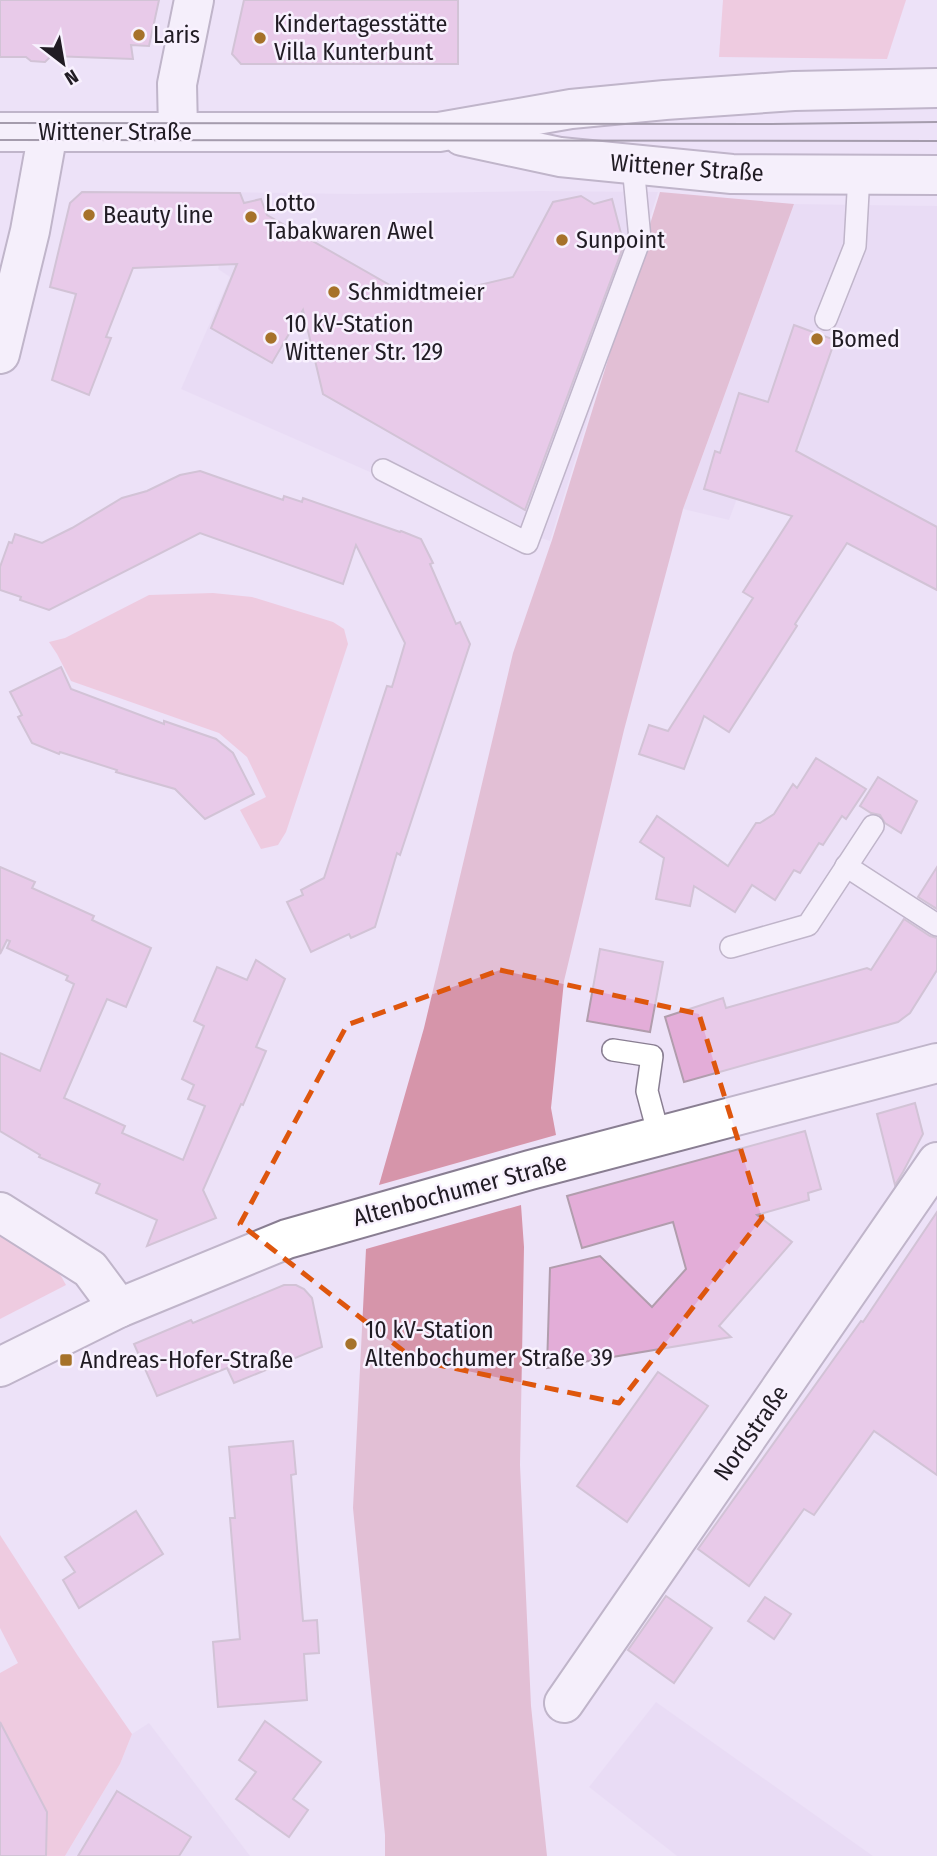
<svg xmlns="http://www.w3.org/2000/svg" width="937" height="1856" viewBox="0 0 937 1856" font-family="'Fira Sans Condensed',sans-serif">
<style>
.built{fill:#e5d6f2}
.green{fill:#f0afc4}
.forest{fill:#d695aa}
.building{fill:#e3add8;stroke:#b19dad;stroke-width:2}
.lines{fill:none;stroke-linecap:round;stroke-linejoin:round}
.service-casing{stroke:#897e92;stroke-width:24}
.minor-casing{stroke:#897e92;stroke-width:42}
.primary-casing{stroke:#897e92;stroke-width:42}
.service{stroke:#fff;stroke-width:21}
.minor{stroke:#fff;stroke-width:38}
.primary{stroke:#fff;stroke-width:38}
.tram{stroke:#4e4752;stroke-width:2}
.marked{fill:none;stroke:#de560d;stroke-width:5;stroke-dasharray:14 9;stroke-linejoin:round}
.poi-dot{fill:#a6722a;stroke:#f8f1fe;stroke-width:2.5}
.labels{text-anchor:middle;stroke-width:5;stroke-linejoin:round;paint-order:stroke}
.poi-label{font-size:24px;fill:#211c24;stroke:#f8f1fe;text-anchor:start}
.street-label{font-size:24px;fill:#211c24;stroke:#f8f1fe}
</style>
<rect width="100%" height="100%" fill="#ede2f8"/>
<g class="built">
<path d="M540 191 658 192 550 541 463 513 181 389 230 277 218 269 220 262V192L355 194Z"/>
<path d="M794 204 937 206V590L741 488 729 520 683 509Z"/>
<path d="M656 1702 873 1856H677L589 1787Z"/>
<path d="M149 1723 250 1856H65L120 1764 132 1734Z"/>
</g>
<g class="green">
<path d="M723 0H906L887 59 719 57Z"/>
<path d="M213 593 252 597 333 622 344 629 348 644 286 832 278 845 261 849 240 810 266 797 247 757 219 733 71 681 57 654 49 642 65 638 149 595Z"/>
<path d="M0 1235 55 1270 61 1276 66 1285 0 1319Z"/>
<path d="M0 1535 78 1656 132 1734 120 1764 65 1856H0V1673L18 1663 0 1628Z"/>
</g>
<g class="forest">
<path d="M660 192 794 204 683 509 624 730 564 981 551 1108 556 1135 379 1185 424 1028 513 653 552 540Z"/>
<path d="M521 1205 524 1247 520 1465 531 1706 547 1856H385V1835L353 1508 366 1249Z"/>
</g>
<g class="building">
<path d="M0 0H159L149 46 131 45 133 59 51 56 45 62 31 61 26 57H0Z"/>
<path d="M244 0H458V64H241L232 54Z"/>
<path d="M82 192 240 193 244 203 261 199 267 215 416 300 513 277 553 202 581 196 594 204 612 199 624 245 525 510 323 394 303 310 272 363 211 328 237 264 133 268 106 337 111 338 89 395 52 380 76 294 50 287 70 203Z"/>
<path d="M794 325 835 340 796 451 937 527V590L847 543 795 624 797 626 729 732 704 716 684 769 639 754 649 725 668 731 753 598 743 592 792 516 704 489 715 451 720 453 739 393 768 402Z"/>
<path d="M200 471 283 500 284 496 302 502 303 498 400 532 401 531 421 539 433 563 430 564 456 624 460 622 470 644 400 855 397 853 375 927 351 938 349 934 311 952 287 902 303 895 301 890 324 878 387 686 392 687 405 643 356 545 343 584 200 533 49 610 20 600 21 597 0 590V567L9 542 12 543 15 534 42 543 72 528 122 498 147 491 180 475Z"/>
<path d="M61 667 71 689 164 724V721L216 739 233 753 254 794 205 819 175 789 116 772 117 770 60 752 59 754 32 743 18 717 22 715 10 692Z"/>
<path d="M816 758 866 789 846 819 842 816 823 845 819 843 800 873 794 870 775 900 752 885 735 912 694 886 690 906 656 899 664 858 640 842 657 816 728 866 756 823H760L774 814 793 784 797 788Z"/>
<path d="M878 777 917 801 901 833 885 823 880 815 871 813 860 806Z"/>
<path d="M0 867 35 882 32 888 94 916 92 920 151 948 126 1007 107 999 64 1098 125 1126 122 1133 183 1160 205 1106 188 1099 194 1085 182 1079 204 1026 194 1021 217 967 247 980 256 960 285 979 256 1047 266 1051 243 1105 241 1104 203 1190 216 1218 147 1246 157 1220 96 1193 100 1184 39 1157 40 1155 0 1131V1053L40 1071 74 984 66 980 68 976 7 948 10 941 7 940 0 954Z"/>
<path d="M937 867V909L918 897Z"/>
<path d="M904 919 930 936 937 938V970L910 1013 898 1022 684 1082 665 1017 723 998 726 1008 867 968 871 970Z"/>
<path d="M600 949 663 962 650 1032 587 1021Z"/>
<path d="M915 1103 923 1134 903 1172 895 1185 877 1114Z"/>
<path d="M805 1131 821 1189 808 1193 809 1200 757 1215 792 1242 719 1326 731 1337 547 1368 550 1268 600 1256 652 1307 686 1269 673 1222 582 1248 567 1196Z"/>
<path d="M937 1212V1475L874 1431 814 1515 804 1509 749 1586 698 1549 861 1321 863 1322Z"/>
<path d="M284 1285H296L304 1289 312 1298 322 1347 234 1383 227 1368 157 1396 134 1344 191 1320 193 1323Z"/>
<path d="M658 1372 708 1406 627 1522 577 1486Z"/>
<path d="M293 1441 296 1474 291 1475 303 1621 317 1620 319 1653 304 1654 307 1700 218 1707 213 1642 240 1639 230 1518H235L229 1447Z"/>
<path d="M136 1511 163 1554 79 1608 63 1580 75 1572 65 1557Z"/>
<path d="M666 1596 712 1628 674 1683 628 1650Z"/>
<path d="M765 1597 791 1614 774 1639 748 1621Z"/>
<path d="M265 1721 321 1762 293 1799 308 1810 289 1837 236 1799 256 1772 239 1760Z"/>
<path d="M0 1722 47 1812 46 1856H0Z"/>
<path d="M117 1791 191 1837 179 1856H78Z"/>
</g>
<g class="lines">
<defs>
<g id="service">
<path d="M826 319 855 246 859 175"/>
<path d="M383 470 527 543 640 239 633 165"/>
<path d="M846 866 937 925"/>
<path d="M731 947 808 925 873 826"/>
<path d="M613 1050 652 1056 647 1091 659 1136"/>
</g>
<g id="minor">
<path d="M178 131 177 84 194 0"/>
<path d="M0 354 30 231 48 132"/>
<path d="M0 1212 90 1269 119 1308"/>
<path d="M0 1367 119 1308 287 1239 530 1170 937 1063"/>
<path d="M564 1703 937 1162"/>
</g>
<g id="primary">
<path d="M0 132H439L571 109 665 100 794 91 937 88"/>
<path d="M462 136 560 157 732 174 937 175"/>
</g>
</defs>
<use href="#service" class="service-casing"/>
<use href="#minor" class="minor-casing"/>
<use href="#primary" class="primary-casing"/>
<use href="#service" class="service"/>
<use href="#minor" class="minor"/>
<use href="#primary" class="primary"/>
<g class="tram">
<path d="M0 123 771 124 937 122"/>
<path d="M0 140 937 141"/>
</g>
</g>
<path d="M0 0H937V1856H0ZM500 970 699 1014 762 1218 619 1403 415 1360 240 1224 347 1025Z" fill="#ede2f8" fill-opacity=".55" fill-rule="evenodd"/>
<path class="marked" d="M500 970 699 1014 762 1218 619 1403 415 1360 240 1224 347 1025Z"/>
<g class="poi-dot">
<circle cx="139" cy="35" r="7"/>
<circle cx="260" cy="38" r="7"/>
<circle cx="89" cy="215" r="7"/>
<circle cx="251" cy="217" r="7"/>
<circle cx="562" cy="240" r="7"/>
<circle cx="334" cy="292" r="7"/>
<circle cx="271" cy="338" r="7"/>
<circle cx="817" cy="339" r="7"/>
<circle cx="351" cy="1344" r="7"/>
<rect x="59" y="1353" width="14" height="14" rx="3.5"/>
</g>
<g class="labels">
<g class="poi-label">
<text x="274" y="32">Kindertagesstätte<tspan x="274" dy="28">Villa Kunterbunt</tspan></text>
<text x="153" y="43">Laris</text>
<text x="265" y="211">Lotto<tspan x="265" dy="28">Tabakwaren Awel</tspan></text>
<text x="103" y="223">Beauty line</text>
<text x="576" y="248">Sunpoint</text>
<text x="348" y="300">Schmidtmeier</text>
<text x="285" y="332">10 kV-Station<tspan x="285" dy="28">Wittener Str. 129</tspan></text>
<text x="831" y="347">Bomed</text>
<text x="365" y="1338">10 kV-Station<tspan x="365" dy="28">Altenbochumer Straße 39</tspan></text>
<text x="80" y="1368">Andreas-Hofer-Straße</text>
</g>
<g class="street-label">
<text x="115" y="140">Wittener Straße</text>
<text transform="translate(687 168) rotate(4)" y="8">Wittener Straße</text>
<text transform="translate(460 1190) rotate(-15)" y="8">Altenbochumer Straße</text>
<text transform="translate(751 1433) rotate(-55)" y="8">Nordstraße</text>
</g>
</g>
<g transform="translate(63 63) rotate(149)" stroke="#f8f1fe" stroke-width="5" paint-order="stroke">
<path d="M0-5L12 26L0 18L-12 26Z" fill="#211c24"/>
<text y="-10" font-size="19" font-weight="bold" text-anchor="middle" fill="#211c24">N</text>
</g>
</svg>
